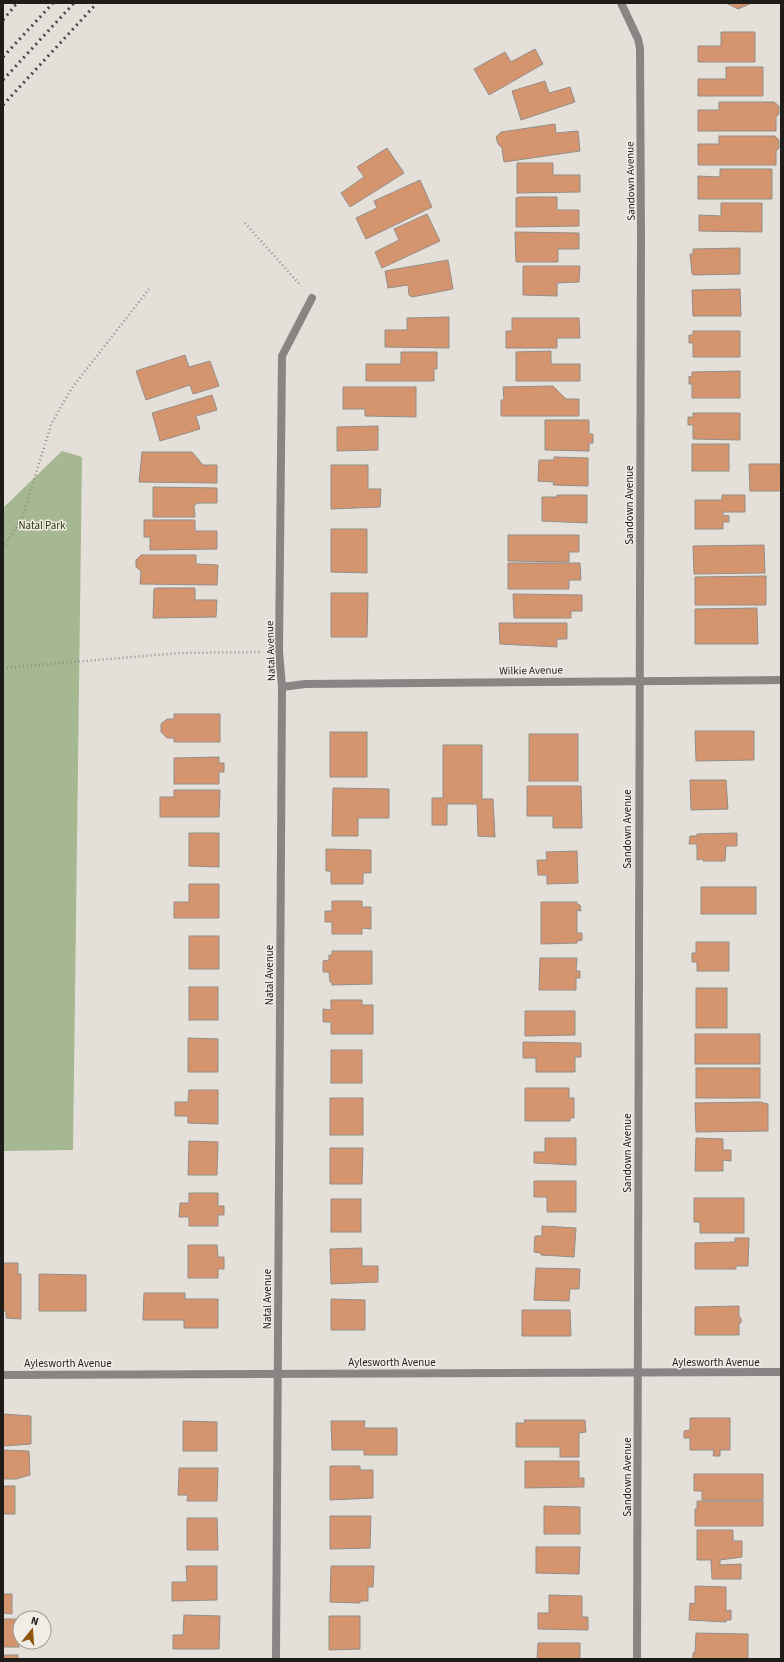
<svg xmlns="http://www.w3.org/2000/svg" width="784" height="1662" viewBox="0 0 784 1662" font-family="'Source Sans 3',sans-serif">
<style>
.green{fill:#a6b891}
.building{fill:#d4956e;stroke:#948d89}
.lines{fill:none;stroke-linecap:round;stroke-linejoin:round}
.path{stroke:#908d88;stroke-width:2.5;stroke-dasharray:1 3;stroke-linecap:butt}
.minor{stroke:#888584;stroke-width:8}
.rail{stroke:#4a4744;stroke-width:3;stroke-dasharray:2 4;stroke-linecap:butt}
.labels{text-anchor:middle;stroke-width:3;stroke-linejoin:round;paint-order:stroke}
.street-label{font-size:11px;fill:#1f1d1a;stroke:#f1ede6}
.park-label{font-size:11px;fill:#283908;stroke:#f1ede6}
</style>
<rect width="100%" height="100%" fill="#e4dfd9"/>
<path class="green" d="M62 451 82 457 73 1150 3 1151V508Z"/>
<g class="building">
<path d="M726 3H752L738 9Z"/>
<path d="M721 32H755V62H698V46H721Z"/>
<path d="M535 49 543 64 489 95 474 69 505 52 511 62Z"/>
<path d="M726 67H763V96H698V79H726Z"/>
<path d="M545 81 549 93 570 87 575 102 521 120 512 91Z"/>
<path d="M719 102H774L779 106V114L776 117V131H698V110H719Z"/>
<path d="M555 124 556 133 578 131 580 151 504 162 502 148 498 144 496 137 501 132Z"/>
<path d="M719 136H775L779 140V148L776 151V165H698V144H719Z"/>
<path d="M387 148 404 173 350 207 341 193 364 177 357 167Z"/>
<path d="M517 163H553V175H580V192L517 193Z"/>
<path d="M720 169H772V199H698V176L720 177Z"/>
<path d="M420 180 432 207 366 239 356 218 377 208 374 201Z"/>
<path d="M520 197H557V210H579V226L516 227V198Z"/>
<path d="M721 203H762V232L699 231V215L721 216Z"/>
<path d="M427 214 440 241 382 268 375 252 399 240 394 229Z"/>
<path d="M515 232 579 233V249H558V262H516Z"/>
<path d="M740 248V274L693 275 692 273 690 254H693V249Z"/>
<path d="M448 260 453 289 412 297 409 295 408 285 388 288 385 271Z"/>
<path d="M523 266H580L579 282 557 283V296L523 295Z"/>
<path d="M740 289 741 316H693L692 290Z"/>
<path d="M449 317V348L385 347V330H407V318Z"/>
<path d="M512 318H579L580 338H557V348H506V331H512Z"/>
<path d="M693 331H740V357H693V343H689V335H693Z"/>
<path d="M551 351V364H580V381H516V352Z"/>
<path d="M401 352H437V369H434V381H366V364H401Z"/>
<path d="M185 355 189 367 210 361 219 386 193 394 190 385 146 400 136 371Z"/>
<path d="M740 371V398H692V384H689V376L692 377V372Z"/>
<path d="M553 386 566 399H579V416H501V400H504L503 387Z"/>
<path d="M343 387H416V417L365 416V409H343Z"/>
<path d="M212 395 217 410 196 416 200 429 160 441 152 413Z"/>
<path d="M693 413H740V440L693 439V425H688V417H693Z"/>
<path d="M545 420H589V434H593V443H589V451L545 450Z"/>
<path d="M378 426V450L337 451V427Z"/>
<rect x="692" y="444" width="37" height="27"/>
<path d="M142 452H192L203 465H217V483L139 482Z"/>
<path d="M554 457 588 458V486L553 485 554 482 538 481 539 460H554Z"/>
<path d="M749 464H781V491H750Z"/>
<path d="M331 465H368V489H381L380 507 331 509Z"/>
<path d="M153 487 217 488V503H197L194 506 195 517H153Z"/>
<path d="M557 495H587V523L542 521V497H557Z"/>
<path d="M722 495H745V512H723V515L729 516V522H723V529H695V500H722Z"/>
<path d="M144 520H195V531H217V549L150 550V537H144Z"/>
<path d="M331 529H367V573L331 572Z"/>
<path d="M508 535H579V552H569V562L508 561Z"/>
<path d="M764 545 765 573 694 574 693 546Z"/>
<path d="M141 555H196V564L218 565 217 585 140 584 141 571 136 567V560Z"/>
<path d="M508 563H580L581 580H569V589H508Z"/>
<path d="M766 576V605H695V577Z"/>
<path d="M157 588H195V600H217L216 617 153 618 154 589Z"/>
<path d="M331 593H368L367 637H331Z"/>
<path d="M513 594 582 595V611H571V618H514Z"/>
<path d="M757 608 758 644H695V609Z"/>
<path d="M499 623H567V639H557V647L500 644Z"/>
<path d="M174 714H220V742H174V738H167L161 732V724L167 719H174Z"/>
<path d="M695 731H754V760L696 761Z"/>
<rect x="330" y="732" width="37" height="45"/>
<rect x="529" y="734" width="49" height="47"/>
<path d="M443 745H482V799H493L495 837 478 836 477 804H447V825H432V798H443Z"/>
<path d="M219 757V763H224V772H219V784H174V758Z"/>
<path d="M690 780H726L728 809 691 810Z"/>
<path d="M527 786H581L582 828H553V816H527Z"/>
<path d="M333 788 389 789V818H358V836H332Z"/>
<path d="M174 790H220L219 817H160V797H174Z"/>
<path d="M189 833H219V867L189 866Z"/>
<path d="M737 833V846H726L725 861H703V859L697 860V844H689L690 836H697V834Z"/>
<path d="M326 849 371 850V873H363V884H331V871H326Z"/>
<path d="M577 851 578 883 547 884V875H538L537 860H547L546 852Z"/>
<path d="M189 884H219V918H174V902H189Z"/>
<rect x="701" y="887" width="55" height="27"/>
<path d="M332 901H362V907H371V929L362 928V934H332V922H325V911H332Z"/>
<path d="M541 902H577V904L580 905 581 911 577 910V933H582V940L577 941V943L541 944Z"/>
<rect x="189" y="936" width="30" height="33"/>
<path d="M696 942H729V971H697V962H692V953H696Z"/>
<path d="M332 951H372V984L332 985V982H330L329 972H323V961L329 960V955H332Z"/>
<path d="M540 958H577L576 971H580V978H576V990H539Z"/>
<rect x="189" y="987" width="29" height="33"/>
<rect x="696" y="988" width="31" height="40"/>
<path d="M331 1000H362V1005H373V1034H331V1022H323V1009L331 1010Z"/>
<path d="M525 1011H575V1035L525 1036Z"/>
<rect x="695" y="1034" width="65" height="30"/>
<path d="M188 1038 218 1039V1072H188Z"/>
<path d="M523 1042 581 1043V1057H575V1072H536V1058H523Z"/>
<rect x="331" y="1050" width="31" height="33"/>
<rect x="696" y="1068" width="64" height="30"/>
<path d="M525 1088H569V1098H574V1118H570V1121H525Z"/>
<path d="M189 1090H218V1124L188 1123V1116H175V1102H188Z"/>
<rect x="330" y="1098" width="33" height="37"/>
<path d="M760 1102 768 1104V1131L696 1132 695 1103Z"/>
<path d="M545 1138H576V1165L534 1163V1152H545Z"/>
<path d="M696 1138 723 1139V1150H731V1161L723 1160V1171H695Z"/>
<path d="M189 1141 218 1142 217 1175H188Z"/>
<path d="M330 1148H363L362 1184H330Z"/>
<path d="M534 1181H576V1212H547V1197H534Z"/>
<path d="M189 1193H218V1206H224V1215H218V1226H189V1217H179L180 1203H189Z"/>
<path d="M694 1198H744V1233H700V1222H694Z"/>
<rect x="331" y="1199" width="30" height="33"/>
<path d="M542 1226 576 1228 574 1257 541 1255V1253L534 1252 535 1236H542Z"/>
<path d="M735 1238H749L748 1266H736V1269H695V1243L735 1242Z"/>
<path d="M188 1245H217L218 1257H224V1269H218V1278H188Z"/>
<path d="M362 1248V1266H378V1282L331 1284 330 1249Z"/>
<path d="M3 1263H18V1274H21V1319L6 1318V1311H3Z"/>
<path d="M536 1268 580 1269 579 1289H570L569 1301 534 1300Z"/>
<path d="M39 1274 86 1275V1311H39Z"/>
<path d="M144 1293H185V1299H218V1328H184V1320H143Z"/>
<path d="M331 1299 365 1300V1330H331Z"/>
<path d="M739 1306V1318H741V1323H739V1335H695V1307Z"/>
<path d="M522 1310H570L571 1336H522Z"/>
<path d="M3 1414 31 1416V1444L3 1446Z"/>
<path d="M690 1418H730V1450H720V1456H713L714 1450H690V1438H684V1431L690 1430Z"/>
<path d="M524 1420H585L586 1432 579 1433V1457H560V1447H516V1423H525Z"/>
<path d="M183 1421 217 1422V1451H183Z"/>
<path d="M331 1421H365L364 1428H397V1455H364V1450H332Z"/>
<path d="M3 1450 29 1451 30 1475 16 1479H3Z"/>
<path d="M525 1461H579V1478H584V1487L525 1488Z"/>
<path d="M330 1466H360V1470H373V1498L330 1500Z"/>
<path d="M179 1468H218L217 1501H187L188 1495H178Z"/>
<path d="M694 1474H763V1500H702V1491H694Z"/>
<rect x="3" y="1486" width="12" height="28"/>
<path d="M697 1501H763V1526H695V1509H697Z"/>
<path d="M544 1506 580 1507V1534H544Z"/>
<path d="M330 1516H371L370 1548 330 1549Z"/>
<path d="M187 1518H217L218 1550H187Z"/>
<path d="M697 1530H733V1541H742V1557L720 1560V1565L741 1564V1579H712L711 1560H697Z"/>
<path d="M536 1547H580L579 1574 536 1573Z"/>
<path d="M186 1566H217V1600L172 1601V1582H187Z"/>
<path d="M331 1566H374L373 1587H368V1601H360V1603L330 1602Z"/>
<path d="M695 1586 726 1587V1611L731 1610V1620H726V1622L689 1620 690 1603 695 1604Z"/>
<path d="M3 1594H12V1614L3 1613Z"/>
<path d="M549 1595 582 1596V1617H588V1630L538 1629V1613H549Z"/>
<path d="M184 1615 220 1616 219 1649H173V1635H183Z"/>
<path d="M329 1616H360V1649L329 1650Z"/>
<rect x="3" y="1619" width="16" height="28"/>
<path d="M696 1633 748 1634V1659H693V1653H695Z"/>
<path d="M538 1643H580V1659H537Z"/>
<rect x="3" y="1655" width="15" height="4"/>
</g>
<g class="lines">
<g class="path">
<path d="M245 223 301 286"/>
<path d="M3 548 22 518 51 425 60 408 72 388 149 289"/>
<path d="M3 668 179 653 262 652"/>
</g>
<g class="minor">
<path d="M621 3 638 39 640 48 641 237 637 1659"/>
<path d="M282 687 305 684 781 680"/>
<path d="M3 1375 781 1372"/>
<path d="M276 1659 282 687 279 651 282 356 312 298"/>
</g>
<g class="rail">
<path d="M3 20 17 3"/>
<path d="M3 57 53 3"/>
<path d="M3 80 74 3"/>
<path d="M3 105 97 3"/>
</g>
</g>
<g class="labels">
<g class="street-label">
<text transform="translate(630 181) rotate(-91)" y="4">Sandown Avenue</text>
<text transform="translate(629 505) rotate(-90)" y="4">Sandown Avenue</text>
<text transform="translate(270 651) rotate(-92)" y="4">Natal Avenue</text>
<text transform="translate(531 670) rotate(-1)" y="4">Wilkie Avenue</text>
<text transform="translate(627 829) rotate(-90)" y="4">Sandown Avenue</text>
<text transform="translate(269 975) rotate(-90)" y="4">Natal Avenue</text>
<text transform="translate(627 1153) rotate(-90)" y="4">Sandown Avenue</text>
<text transform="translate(267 1299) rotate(-90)" y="4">Natal Avenue</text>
<text x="392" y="1366">Aylesworth Avenue</text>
<text x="716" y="1366">Aylesworth Avenue</text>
<text x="68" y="1367">Aylesworth Avenue</text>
<text transform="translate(627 1477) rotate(-90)" y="4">Sandown Avenue</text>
</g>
<g class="park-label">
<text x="42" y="529">Natal Park</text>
</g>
</g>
<rect width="784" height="1662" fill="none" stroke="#1f1d1a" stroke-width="8"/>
<g transform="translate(32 1630) rotate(17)"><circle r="19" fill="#f1ede6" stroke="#9d9a94"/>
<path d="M0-3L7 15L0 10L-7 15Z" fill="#8e560d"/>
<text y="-6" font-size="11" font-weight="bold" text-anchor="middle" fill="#1f1d1a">N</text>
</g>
</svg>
